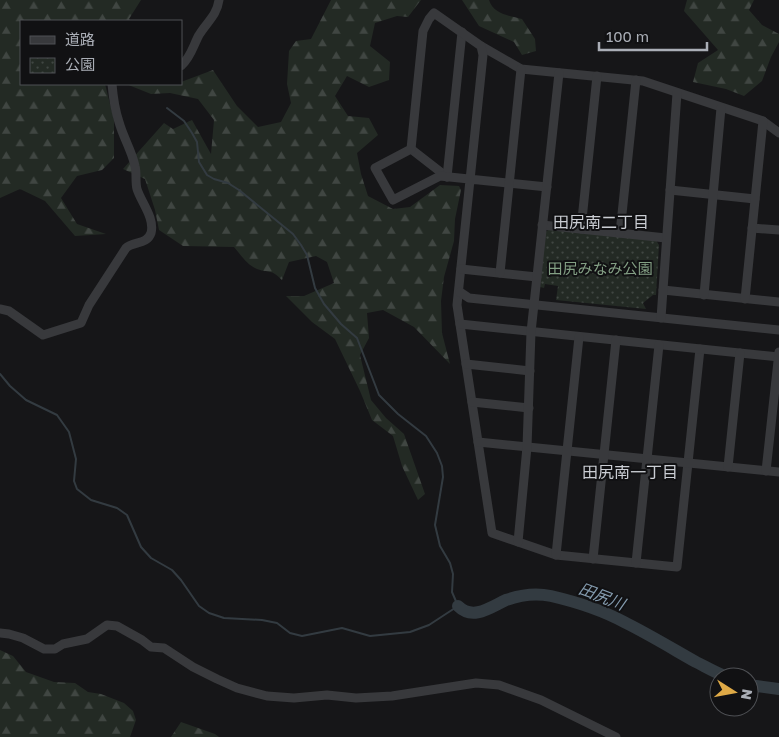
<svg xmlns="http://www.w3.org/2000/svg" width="779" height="737" viewBox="0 0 779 737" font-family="'Golos Text','Noto Sans JP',sans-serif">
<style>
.forest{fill:url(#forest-firs)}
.park{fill:url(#park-dots)}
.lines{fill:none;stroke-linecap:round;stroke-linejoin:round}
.stream{stroke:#333b41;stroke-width:2}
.river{stroke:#333b41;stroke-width:12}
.minor{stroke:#38393c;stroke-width:9}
.labels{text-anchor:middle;stroke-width:4;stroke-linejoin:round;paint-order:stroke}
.park-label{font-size:15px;fill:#839f84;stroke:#111113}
.neighbourhood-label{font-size:16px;fill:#cacdd3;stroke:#111113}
.water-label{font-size:16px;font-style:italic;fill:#849bae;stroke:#111113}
</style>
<defs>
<pattern id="forest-firs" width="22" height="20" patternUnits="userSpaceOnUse" patternTransform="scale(1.25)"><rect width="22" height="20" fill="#232a24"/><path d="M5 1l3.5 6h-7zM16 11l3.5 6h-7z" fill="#404642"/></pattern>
<pattern id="park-dots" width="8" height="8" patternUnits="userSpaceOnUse" patternTransform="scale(1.25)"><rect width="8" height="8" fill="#232a24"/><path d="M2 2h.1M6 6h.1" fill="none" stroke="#404642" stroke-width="1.8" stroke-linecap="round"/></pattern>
</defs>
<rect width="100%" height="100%" fill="#161618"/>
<g class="forest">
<path d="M0 0H141L129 19 131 21H21V84H105L114 120V158L102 170 77 176 61 198 77 224 106 234 75 236 45 201 20 189 0 198Z"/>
<path d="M331 0H421L408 17 397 16 375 23 370 46 390 62 389 80 369 87 347 76 335 96 348 116 369 118 378 135 357 153 361 174 368 196 393 209 410 207 440 185 459 186 461 190 455 219 454 241 444 277 441 301 442 333 450 364 414 327 383 310 367 313 369 338 360 355 371 400 386 418 404 434 425 494 418 500 402 466 393 436 372 420 360 391 335 339 312 322 286 296H304L334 283 327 262 316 256 289 262 282 280C270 268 271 274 257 269 247 265 241 255 234 247L183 246 159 230 155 210 145 179 123 169 164 123 173 129 192 120 211 154 214 120 198 99 170 93 151 94 126 84H181V82L213 70 237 106 258 127 281 122 291 103 287 84 289 51 296 41 311 39Z"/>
<path d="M462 0H489C493 14 510 16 522 19L535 39 536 51 522 55 514 42 479 26Z"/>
<path d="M687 0H754L749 10 762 25 779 34V42L771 57 762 81 744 96 726 89 693 82 698 63 718 50 684 11Z"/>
<path d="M0 650 13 656 26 672 54 682 75 683 88 692 101 694 124 703 133 711 136 720 130 737H0Z"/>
<path d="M181 722 215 734 219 737H171Z"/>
</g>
<path class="park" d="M550 229 656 240 659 245 656 295H653L643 303 646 309 556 300 558 286 545 284 544 288 540 287 545 232Z"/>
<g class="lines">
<path class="stream" d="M0 374 10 386 26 400 57 415 69 432 76 459 74 481 77 489 91 500 117 508 127 515 141 547 151 558 172 570 181 580 199 606 209 613 224 618 262 620 277 623 290 633 302 636 342 628 370 636 410 632 429 625 458 606 452 592 453 574 450 563 440 546 435 525 443 477 442 466 437 453 426 436 398 414 379 395 357 338 341 324 324 304 315 288 307 255 301 245 293 234 239 190 228 183 214 179 207 175 199 162 197 142 192 133 184 121 167 108"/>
<g class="river">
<path d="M458 606C473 621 491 607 506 600 520 595 537 593 551 596 577 602 602 610 626 623 650 635 673 649 696 662 706 667 716 673 727 677"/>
<path d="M749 685 779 689"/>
</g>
<g class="minor">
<path d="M481 46 521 69 643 81 763 121 779 133"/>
<path d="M181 66C191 57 193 46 199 35 207 22 217 15 219 0"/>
<path d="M411 149 447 177"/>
<path d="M447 177 462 32"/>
<path d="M547 187 440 176 393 200 375 168 411 149 423 31 429 19 434 13 481 46 483 55 457 305 492 533 556 555 677 567 700 349"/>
<path d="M670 190 755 199"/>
<path d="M542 225 666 238"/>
<path d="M752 228 779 230"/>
<path d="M581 229 597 76"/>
<path d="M620 233 636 80"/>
<path d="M461 269 537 277"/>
<path d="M500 273 521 69"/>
<path d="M663 290 779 302"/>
<path d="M460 292 469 298 779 330"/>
<path d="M704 295 721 108"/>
<path d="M745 299 763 121"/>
<path d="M0 309 9 311 43 335 81 323 89 305 126 248C133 241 147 245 151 233 155 218 141 202 137 189 135 181 137 173 135 166 132 151 123 137 119 122 115 110 113 96 112 84"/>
<path d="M661 318 677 93"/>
<path d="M460 324 779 357"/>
<path d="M466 364 530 371"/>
<path d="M472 402 529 408"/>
<path d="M478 442 779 472"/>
<path d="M728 467 740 353"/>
<path d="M766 471 779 352"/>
<path d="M518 542 527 447 531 332 559 73"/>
<path d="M556 555 579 337"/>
<path d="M593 559 616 340"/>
<path d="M636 563 659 345"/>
<path d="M0 633 9 634 23 638 44 649H55L63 644 87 639 107 625 117 626 142 640 151 647 164 648 193 667 217 679 237 688 267 696 294 698 327 695 356 698 392 696 476 683 499 685 541 700 616 737"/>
</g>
</g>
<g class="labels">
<g class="park-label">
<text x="600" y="274">田尻みなみ公園</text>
</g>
<g class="neighbourhood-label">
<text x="601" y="228">田尻南二丁目</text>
<text x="630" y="478">田尻南一丁目</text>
</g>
<g class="water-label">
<text transform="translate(602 596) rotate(21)" y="6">田尻川</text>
</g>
</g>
<rect x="20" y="20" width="162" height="65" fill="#111113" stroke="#4e5054"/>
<rect x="30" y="36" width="25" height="8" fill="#38393c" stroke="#4e5054"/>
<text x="65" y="45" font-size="15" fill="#aaaeb6">道路</text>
<rect x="30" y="58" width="25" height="15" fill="url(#park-dots)" stroke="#4e5054"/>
<text x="65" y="70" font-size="15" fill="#aaaeb6">公園</text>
<g transform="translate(734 692) rotate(101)"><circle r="24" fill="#111113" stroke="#4e5054"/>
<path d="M0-4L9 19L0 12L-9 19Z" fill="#dfaa47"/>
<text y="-8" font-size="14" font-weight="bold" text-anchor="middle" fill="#aaaeb6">N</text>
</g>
<path d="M599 42v8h108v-8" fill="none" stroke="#aaaeb6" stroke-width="2.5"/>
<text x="606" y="42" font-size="15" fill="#aaaeb6" stroke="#111113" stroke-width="4" paint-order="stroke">100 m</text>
</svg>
